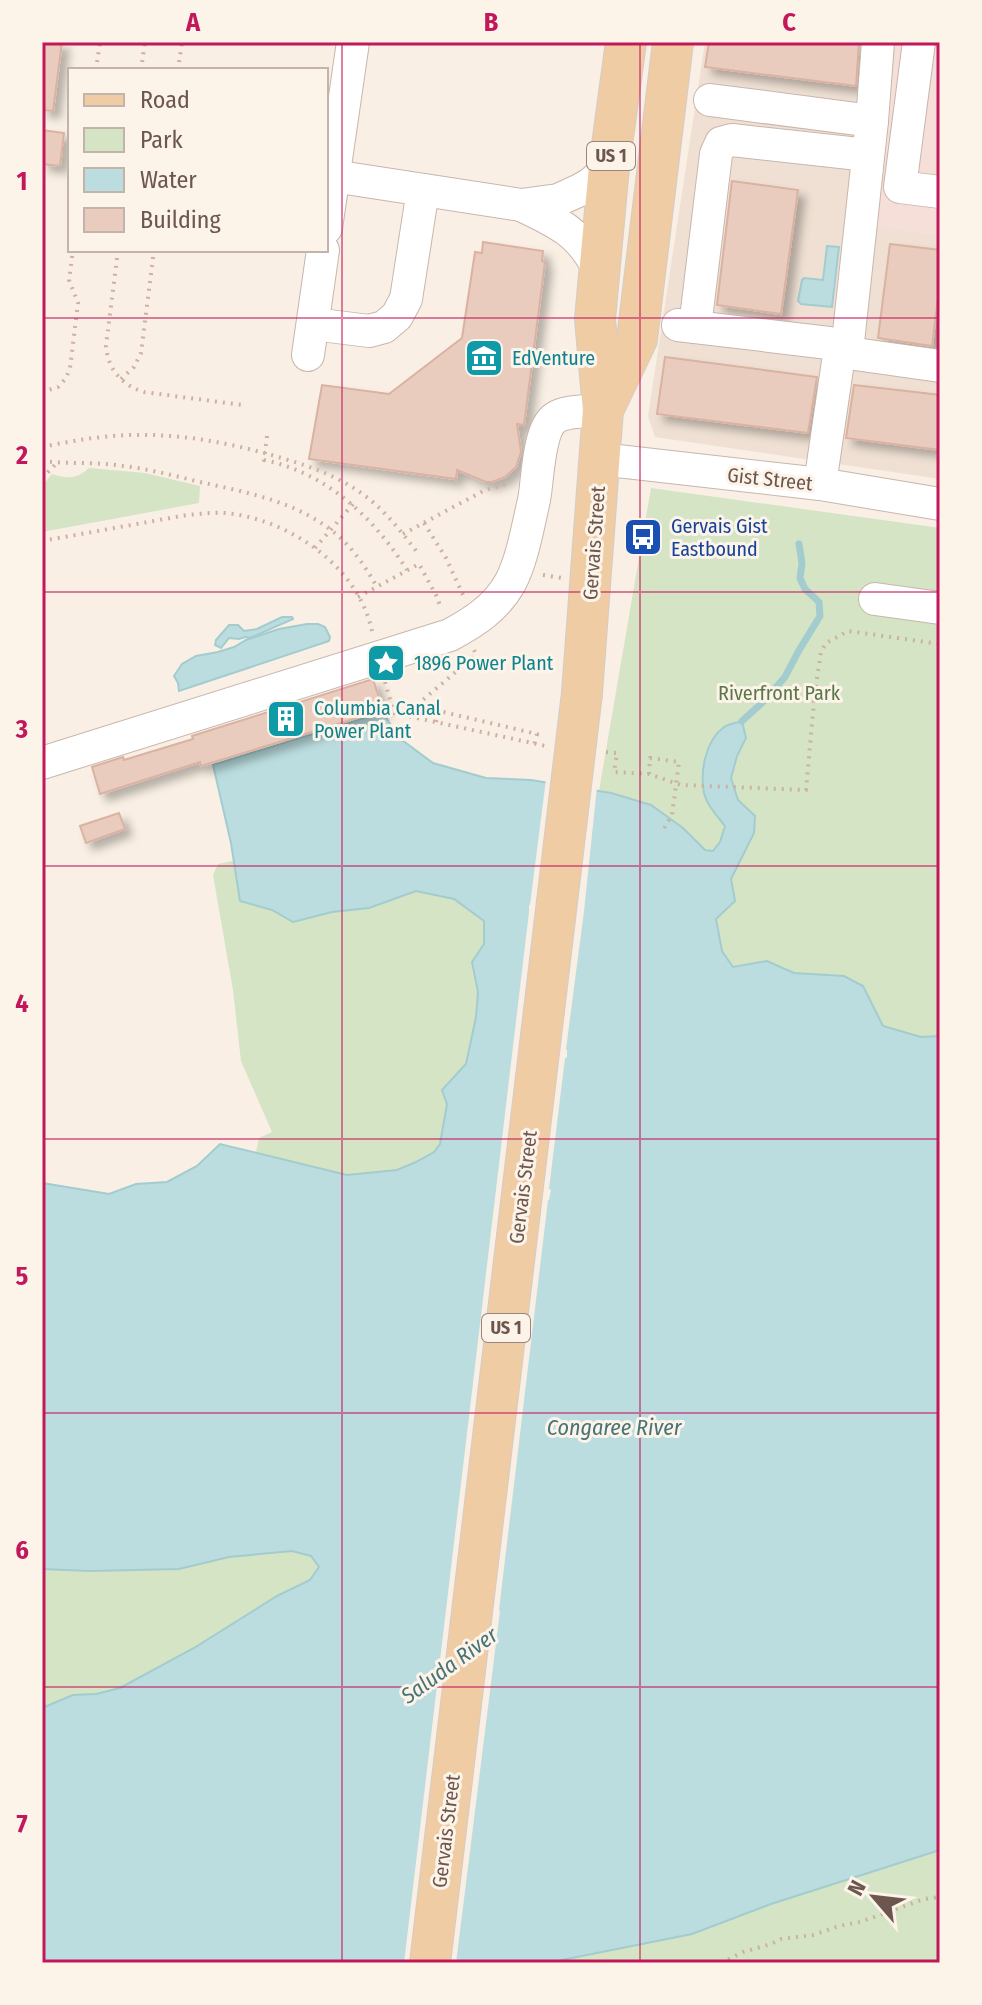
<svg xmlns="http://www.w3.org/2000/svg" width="982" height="2005" viewBox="0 0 982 2005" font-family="'Fira Sans Condensed',sans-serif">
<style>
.residential{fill:#efe0d3}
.commercial{fill:#f7dfd9}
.green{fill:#d4e4c4}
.water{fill:#bbdddf;stroke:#a3cccf;stroke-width:2}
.pier{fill:#f9efe4}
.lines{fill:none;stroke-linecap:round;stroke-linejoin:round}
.stream{stroke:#a3cccf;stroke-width:7}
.building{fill:#eaccbf;stroke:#dab2a2;stroke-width:2;filter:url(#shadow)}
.minor-casing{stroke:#c8b6ac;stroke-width:34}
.major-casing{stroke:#d3ccca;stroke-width:42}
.path{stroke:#ceb0a3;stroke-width:4;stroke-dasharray:2 6;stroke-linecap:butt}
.minor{stroke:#fff;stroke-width:32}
.major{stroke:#efcca4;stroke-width:40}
.major-bridge-casing{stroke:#d3ccca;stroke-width:42;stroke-linecap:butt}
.major-bridge{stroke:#efcca4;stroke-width:40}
.grid{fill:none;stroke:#c2185b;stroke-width:2;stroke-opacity:0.55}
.labels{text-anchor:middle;stroke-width:6;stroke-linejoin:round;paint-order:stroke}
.shield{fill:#fcf3e9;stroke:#98857c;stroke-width:2}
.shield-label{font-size:18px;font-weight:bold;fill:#6d564d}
.culture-label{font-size:20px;fill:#0d838f;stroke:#fcf3e9;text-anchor:start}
.street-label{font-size:20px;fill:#6d564d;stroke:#fcf3e9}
.transit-label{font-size:20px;fill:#164399;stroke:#fcf3e9;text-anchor:start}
.park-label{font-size:20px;fill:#5b774a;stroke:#fcf3e9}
.water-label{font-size:22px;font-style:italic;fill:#477377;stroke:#fcf3e9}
.neatline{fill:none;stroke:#c2185b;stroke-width:3}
.grid-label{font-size:26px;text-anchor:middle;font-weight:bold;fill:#c2185b}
</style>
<defs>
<filter id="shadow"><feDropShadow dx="7" dy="7" stdDeviation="4" flood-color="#0004"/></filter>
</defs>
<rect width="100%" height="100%" fill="#f9efe4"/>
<path class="residential" d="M705 42H898L876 226 940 235V479L655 437 648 416Z"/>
<path class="commercial" d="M898 42H940V235L876 227Z"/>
<g class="green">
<path d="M89 468 145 473 200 486 199 503 42 532V486L52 474C66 479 78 479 89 468Z"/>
<path d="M651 488 940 528V1036L921 1037 883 1026 863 986 844 976 794 973 767 961 733 967 722 951 705 850 683 828 651 805 599 791Z"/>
<path d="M233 861 240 901 272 910 293 922 332 912 369 908 416 891 454 899 484 921V944L472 962 478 992 476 1017 466 1064 442 1090 447 1104 440 1144 434 1152 416 1162 396 1170 347 1175 256 1152 259 1138 272 1132 241 1061 233 990 213 875 218 864Z"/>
<path d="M292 1551 311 1556 319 1567 310 1580 277 1596 194 1648 120 1688 96 1694 73 1695 42 1708V1569L90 1571 179 1569 229 1557Z"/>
<path d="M940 1850V1963H547L692 1934 771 1904Z"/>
</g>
<g class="water">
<path d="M827 246 839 247 832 307 801 304 798 301 802 280 804 278 823 280Z"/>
<path d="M282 617H292L293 619 250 638 245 637 239 639 229 638 221 648 215 645 216 640 229 625H238L244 631 257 629Z"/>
<path d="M307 624H318L325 627 330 637 329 641 179 691 178 683 174 676 182 664 196 656 218 652 234 647 246 640 279 629Z"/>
<path d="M383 712 398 737 433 763 486 778 531 780 611 793 651 805 683 828 705 850 713 851 720 842 725 826C717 816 707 805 704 793 700 772 705 741 724 727 728 724 737 723 742 721L746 738 737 756 731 778 738 800 755 816 754 833 731 879 735 901 716 919 722 951 733 967 767 961 794 973 844 976 863 986 883 1026 921 1037 940 1036V1850L771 1904 692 1934 547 1963H42V1708L73 1695 96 1694 120 1688 194 1648 277 1596 310 1580 319 1567 311 1556 292 1551 229 1557 179 1569 90 1571 42 1569V1183L109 1194 136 1184 167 1182 197 1166 220 1144 347 1175 397 1170 416 1162 434 1152 440 1144 447 1104 442 1090 466 1064 476 1017 478 992 472 962 484 944V921L454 899 416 891 369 908 332 912 293 922 272 910 240 901 231 843 213 765Z"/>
</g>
<path class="pier" d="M546 779 597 787 584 911 566 1049 567 1050V1058H565L549 1189 551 1190 549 1200H548L499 1610 500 1611 456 1963H404L529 912V905H530Z"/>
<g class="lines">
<path class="stream" d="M742 721 764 701 785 677 798 652 820 616 819 602 805 589 800 578 802 563 799 544"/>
</g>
<g class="building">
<path d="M42 42H62L53 111 42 110Z"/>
<path d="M709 42H859L856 86 705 67Z"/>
<path d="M42 130 64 133 60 166 42 164Z"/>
<path d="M732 181 798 190 781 314 717 305Z"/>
<path d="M483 242 543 251 542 261 545 262 524 425 517 424 521 452 516 467 505 477 492 482H486L457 470 456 479 309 459 322 385 389 394 462 338 475 252 482 253Z"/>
<path d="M890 244 940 250V281L932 346 878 338Z"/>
<path d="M665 357 817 377 808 433 657 414Z"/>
<path d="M854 385 940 395V450L846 438Z"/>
<path d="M373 679 383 710 201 766 200 762 100 794 92 767 123 757 124 760 193 739 192 736Z"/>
<path d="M119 813 125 829 86 843 80 826Z"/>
</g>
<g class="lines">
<defs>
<g id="minor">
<path d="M919 42 900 187 940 192"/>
<path d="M710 100 872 121"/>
<path d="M333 176 521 205 558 200 580 190 592 183 609 167"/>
<path d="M521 205C557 222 582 233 599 271"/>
<path d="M326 228 353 42"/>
<path d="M313 324 369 331 384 327 397 316 406 299 423 190"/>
<path d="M678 325 829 343 855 354 940 366"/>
<path d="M695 327 716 154 721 143 732 140 868 155"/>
<path d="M847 351 872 121 878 42"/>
<path d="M308 355 323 250"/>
<path d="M600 459 820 484 940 504"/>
<path d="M820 484 840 348"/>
<path d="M875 599 940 608"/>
<path d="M42 763 450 635C474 622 496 608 510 583 522 561 528 526 534 500 538 480 538 430 555 418 567 410 589 412 603 410"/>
</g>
<g id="major">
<path d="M603 410 637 339 673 42"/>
<path d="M582 693 603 410 595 319 609 167 626 42"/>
</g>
</defs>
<use href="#minor" class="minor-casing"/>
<use href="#major" class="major-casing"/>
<g class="path">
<path d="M96 70 100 42"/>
<path d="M141 70 145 42"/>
<path d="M178 70 182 42"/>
<path d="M63 148H70"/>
<path d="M118 250 106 346C108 370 122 385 144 392L242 405"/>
<path d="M121 379 134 367 141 353 154 250"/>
<path d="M42 392 58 387 66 378 70 368 78 303 69 280 73 250"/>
<path d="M267 436 264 460C327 473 374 518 407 570"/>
<path d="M42 447C62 443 82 439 103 437 165 430 226 441 285 459 315 468 342 478 368 498 387 513 402 533 417 552"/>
<path d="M42 461C66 464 91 462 116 465 144 468 172 475 200 482 245 492 294 501 331 530 351 545 365 566 377 587"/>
<path d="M42 478 57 463"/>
<path d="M424 523 446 558 463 595"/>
<path d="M403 534 485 490 506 484 508 480"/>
<path d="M42 541 187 515C200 514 213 512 225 513 289 519 358 566 372 631"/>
<path d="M315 548 353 504"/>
<path d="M543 575 562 578"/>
<path d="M358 597 419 564 436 595 441 608"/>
<path d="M385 682 394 713 546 746"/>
<path d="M405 715 471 659 476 654 474 650"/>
<path d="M436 722 439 711 537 734 534 745"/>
<path d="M606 752 617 753 614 772 649 774 681 785 806 790 815 691 821 652 826 643 848 631 940 644"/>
<path d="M649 774 650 758 679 762 672 815 663 830"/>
<path d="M721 1963 743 1952 771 1944 781 1939 813 1935 839 1926 860 1922 924 1899 940 1897"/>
</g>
<use href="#minor" class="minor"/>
<use href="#major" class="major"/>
<defs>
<path id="major-bridge" d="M430 1963 582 693"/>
</defs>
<use href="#major-bridge" class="major-bridge-casing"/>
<use href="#major-bridge" class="major-bridge"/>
</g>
<path class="grid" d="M342 42V1963M640 42V1963M42 318H940M42 592H940M42 866H940M42 1139H940M42 1413H940M42 1687H940"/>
<defs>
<symbol id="museum-square" viewBox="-11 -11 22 22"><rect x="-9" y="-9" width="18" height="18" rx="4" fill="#0f9aa8" stroke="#fcf3e9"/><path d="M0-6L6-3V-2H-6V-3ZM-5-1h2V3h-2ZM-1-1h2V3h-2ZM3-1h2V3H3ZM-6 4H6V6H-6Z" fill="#fff"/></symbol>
<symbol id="bus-square" viewBox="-11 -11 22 22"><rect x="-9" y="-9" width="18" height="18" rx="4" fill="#1a4fb4" stroke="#fcf3e9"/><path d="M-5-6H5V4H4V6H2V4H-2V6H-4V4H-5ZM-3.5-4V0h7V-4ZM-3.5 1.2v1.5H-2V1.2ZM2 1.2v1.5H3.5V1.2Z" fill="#fff"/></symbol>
<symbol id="sight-square" viewBox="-11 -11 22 22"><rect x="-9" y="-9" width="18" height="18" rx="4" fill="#0f9aa8" stroke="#fcf3e9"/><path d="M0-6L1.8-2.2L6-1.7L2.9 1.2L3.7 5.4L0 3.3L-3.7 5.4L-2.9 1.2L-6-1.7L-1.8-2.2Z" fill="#fff"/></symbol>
<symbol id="building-square" viewBox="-11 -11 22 22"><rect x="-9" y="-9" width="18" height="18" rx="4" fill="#0f9aa8" stroke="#fcf3e9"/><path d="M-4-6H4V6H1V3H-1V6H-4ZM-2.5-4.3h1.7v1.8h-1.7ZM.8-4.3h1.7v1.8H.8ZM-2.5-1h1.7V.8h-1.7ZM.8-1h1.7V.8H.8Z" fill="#fff"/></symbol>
</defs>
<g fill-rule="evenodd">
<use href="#museum-square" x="462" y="336" width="44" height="44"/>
<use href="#bus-square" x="621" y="515" width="44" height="44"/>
<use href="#sight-square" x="364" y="641" width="44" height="44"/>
<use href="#building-square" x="264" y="697" width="44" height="44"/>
</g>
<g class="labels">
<g class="shield">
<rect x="587" y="142" width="48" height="28" rx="6"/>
<rect x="482" y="1314" width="48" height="28" rx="6"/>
</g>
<g class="shield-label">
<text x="611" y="162">US 1</text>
<text x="506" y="1334">US 1</text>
</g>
<g class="culture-label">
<text x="512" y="365">EdVenture</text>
<text x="414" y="670">1896 Power Plant</text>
<text x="314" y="715">Columbia Canal<tspan x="314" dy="23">Power Plant</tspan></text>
</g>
<g class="street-label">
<text transform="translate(770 479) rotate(6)" y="7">Gist Street</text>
<text transform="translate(594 543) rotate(-86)" y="7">Gervais Street</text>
<text transform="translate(523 1187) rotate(-83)" y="7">Gervais Street</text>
<text transform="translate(446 1831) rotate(-83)" y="7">Gervais Street</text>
</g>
<g class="transit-label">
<text x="671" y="533">Gervais Gist<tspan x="671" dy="23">Eastbound</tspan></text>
</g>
<g class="park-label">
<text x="779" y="700">Riverfront Park</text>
</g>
<g class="water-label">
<text x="614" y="1435">Congaree River</text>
<text transform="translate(449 1665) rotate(-36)" y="8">Saluda River</text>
</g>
</g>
<rect width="982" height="2005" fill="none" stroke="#fcf3e9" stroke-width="88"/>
<rect x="68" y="68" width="260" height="184" fill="#fcf3e9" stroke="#c3b4ab" stroke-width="2"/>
<rect x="84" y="94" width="40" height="12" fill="#efcca4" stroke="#c3b4ab" stroke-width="2"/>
<text x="140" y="108" font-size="24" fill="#6d564d">Road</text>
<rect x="84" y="128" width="40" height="24" fill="#d4e4c4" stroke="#c3b4ab" stroke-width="2"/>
<text x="140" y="148" font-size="24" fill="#6d564d">Park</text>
<rect x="84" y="168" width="40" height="24" fill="#bbdddf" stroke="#c3b4ab" stroke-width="2"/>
<text x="140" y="188" font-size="24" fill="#6d564d">Water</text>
<rect x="84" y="208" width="40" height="24" fill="#eaccbf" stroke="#c3b4ab" stroke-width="2"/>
<text x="140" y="228" font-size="24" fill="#6d564d">Building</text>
<g transform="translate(874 1897) rotate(298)" stroke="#fcf3e9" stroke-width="6" paint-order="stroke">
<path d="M0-6L14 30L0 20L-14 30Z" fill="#6d564d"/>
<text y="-12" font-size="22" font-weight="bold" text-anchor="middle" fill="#6d564d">N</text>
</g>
<rect x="44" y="44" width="894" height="1917" class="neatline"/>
<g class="grid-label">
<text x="193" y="31">A</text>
<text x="491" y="31">B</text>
<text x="789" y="31">C</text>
<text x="22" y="190">1</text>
<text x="22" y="464">2</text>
<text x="22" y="738">3</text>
<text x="22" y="1012">4</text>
<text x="22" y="1285">5</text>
<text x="22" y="1559">6</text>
<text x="22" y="1833">7</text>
</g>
</svg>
